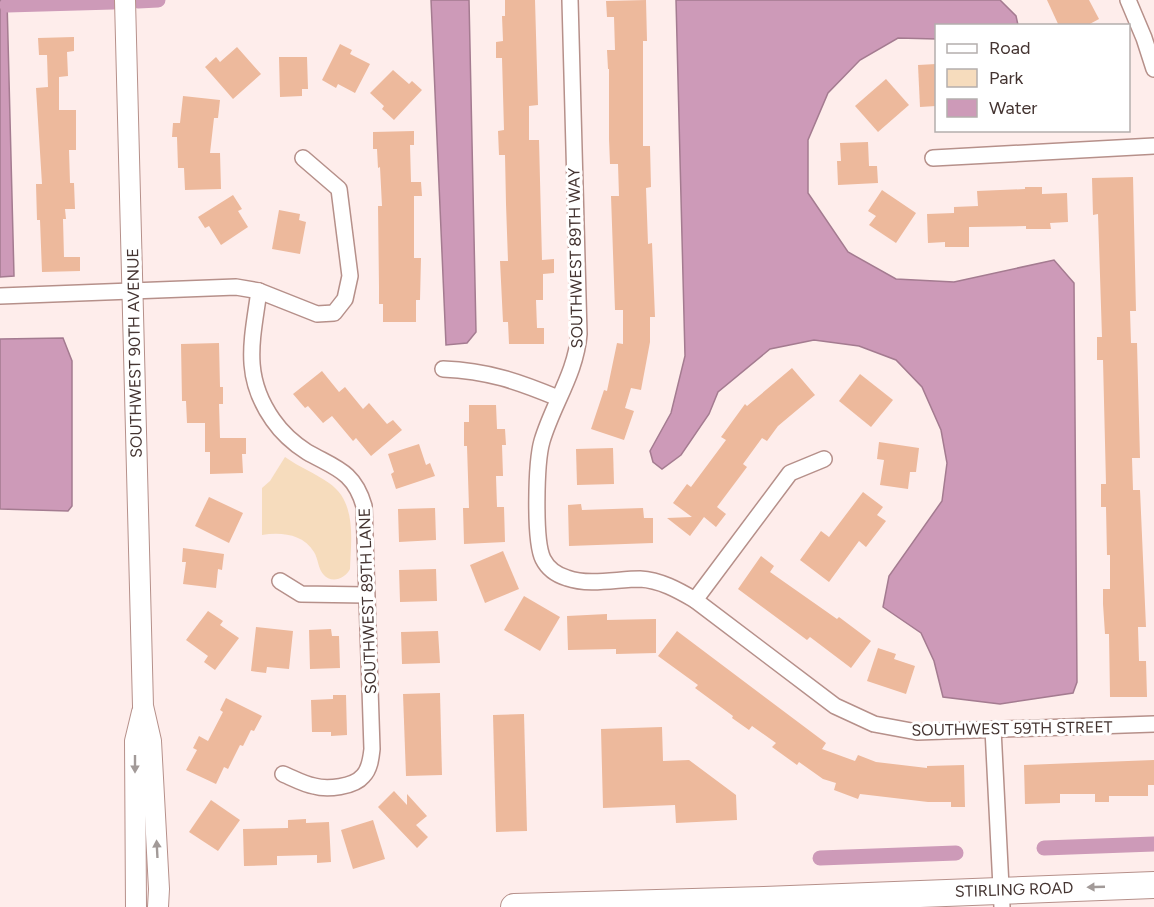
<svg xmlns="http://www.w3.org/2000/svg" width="1154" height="907" viewBox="0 0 1154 907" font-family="Figtree,sans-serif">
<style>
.green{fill:#f6dcbd}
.water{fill:#cd9ab8;stroke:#a47b90;stroke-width:1.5}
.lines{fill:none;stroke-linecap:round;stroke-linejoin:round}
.canal{stroke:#cd9ab8;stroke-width:15}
.building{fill:#edb99c}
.minor-casing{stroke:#b6908a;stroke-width:18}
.tertiary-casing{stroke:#b6908a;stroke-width:22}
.primary-casing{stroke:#b6908a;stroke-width:28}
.minor{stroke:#fff;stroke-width:15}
.tertiary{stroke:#fff;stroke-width:20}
.primary{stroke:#fff;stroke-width:26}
.oneway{fill:#a29a98}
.labels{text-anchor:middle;stroke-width:6;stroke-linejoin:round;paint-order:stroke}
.street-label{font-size:16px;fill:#443431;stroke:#fff}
</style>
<rect width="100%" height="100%" fill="#feedeb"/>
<path class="green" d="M285 457C299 467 315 473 329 483 357 502 351 540 350 569 345 579 331 584 323 574 318 568 318 558 314 552 303 534 281 532 262 535V488L270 481Z"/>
<g class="water">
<path d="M0 0H7L14 276 0 277Z"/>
<path d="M431 0H469L476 332 467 343 446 345Z"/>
<path d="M676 0H1000L1016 16 1018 25 936 26V39L898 38 860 60 828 93 808 140V193L848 252 896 279 954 282 1054 260 1074 283 1077 682 1073 693 1000 704 943 697 934 661 921 633 883 607 889 576 942 501 947 463 941 430 922 387 896 360 859 346 814 340 770 349 718 392 709 414 681 455 662 469 653 462 650 451 671 413 685 356Z"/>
<path d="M63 338 72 361V506L68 511 0 509V339Z"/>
</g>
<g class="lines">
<g class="canal">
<path d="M138 1 158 0"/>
<path d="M7 5 113 2"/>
<path d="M1044 848 1154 844"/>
<path d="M820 858 956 853"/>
</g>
</g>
<g class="building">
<path d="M505 0H535L538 105 529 106V140H539L542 260 554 259V273L543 274V300H536L537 328H544V344H509L508 322H503L500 261H508L506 204 505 155H499L498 131 504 130 502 58H496V42L503 41 502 16H505Z"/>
<path d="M646 0 647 41H643V146H650L651 187 646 188 648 244 652 243 655 317H650V342L641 390 631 388 625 408 634 411 624 440 591 429 604 390 607 391 617 343 623 344V310H615L611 196H619L618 164H610L609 139V69H608L607 50H615L614 17H607L606 1Z"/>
<path d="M1047 0H1089L1099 19 1086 26H1059Z"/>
<path d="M74 37V51L67 52 68 76 59 77V110H76V150H69L70 183H74L75 209H65L66 219H63L64 257H80V271L42 272 40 220H37L36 184H42L36 88 48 87 47 55H39L38 38Z"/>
<path d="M340 44 352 50 350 54 370 64 355 93 338 84 336 88 322 80Z"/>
<path d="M237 47 261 74 233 99 205 67 216 57 220 62Z"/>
<path d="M279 57H307L308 89H302V96L280 97Z"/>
<path d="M936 64V106L920 107 918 65Z"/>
<path d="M393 70 409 84 412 81 422 90 394 120 382 109 384 106 370 93Z"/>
<path d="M886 79 909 105 878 132 855 106Z"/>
<path d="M183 96 220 100 218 118H214L210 153H220L221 189 185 190 184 168H178L177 137H172L173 123H180Z"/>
<path d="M414 131V145H410L411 182H421L422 196H414V258H421L420 300H416V322H383V304H379V287L378 206H382L380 167 378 168 377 149H373V132Z"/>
<path d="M868 142 869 166H877L878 183 838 185 837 161H841L840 143Z"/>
<path d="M1133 177 1136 311H1130L1131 343H1137L1140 458H1132L1133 490H1140L1146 627H1138L1139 661H1146L1147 697H1110L1109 634H1105L1103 604V589H1110V555H1107L1106 507H1101V484H1106L1103 360H1097V337H1102L1098 214 1093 215 1092 178Z"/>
<path d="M1025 187H1042V194L1067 193 1068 222 1050 223 1051 229H1026V226L969 227V247H945V242L928 243 927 214 954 213V207L978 206 977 191 1025 189Z"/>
<path d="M882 190 916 213 896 243 869 225 876 216 868 211Z"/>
<path d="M233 195 242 209 238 211 248 227 221 245 209 226 205 228 198 217Z"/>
<path d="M279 210 300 214 299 220 306 222 300 254 272 249Z"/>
<path d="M219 343 220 387H223V404H219L220 438H246V454H242L243 473 210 474V452H205V423H187L186 401H182L181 344Z"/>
<path d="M792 368 815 395 778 426 767 441 762 438 743 464 747 467 717 507 726 514 716 527 704 517 690 536 667 518 692 517 673 503 687 484 691 487 726 440 721 437 745 404 747 406Z"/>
<path d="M322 371 339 392 345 387 363 409 369 403 387 424 393 420 402 430 371 456 356 438 353 441 332 416 323 423 308 406 305 408 293 394Z"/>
<path d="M860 374 893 400 871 427 839 401Z"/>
<path d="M469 405H496L497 429H505L506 445H502L503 476H496L497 507H504L505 542 464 544 463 508H469L467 446H464V422H469Z"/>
<path d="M879 442 919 448 916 472H910L908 489 880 485 884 460 877 459Z"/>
<path d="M419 444 426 465 430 463 435 476 396 489 391 474 394 472 388 454Z"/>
<path d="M613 448 614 484 577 485 576 449Z"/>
<path d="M863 492 883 507 877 515 886 521 866 547 859 541 829 582 800 560 821 531 829 537Z"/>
<path d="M209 497 243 513 229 543 195 526Z"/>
<path d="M581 504 582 510 643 508 644 518H653V543L569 546 568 505Z"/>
<path d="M435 508 436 540 399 542 398 509Z"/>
<path d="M183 548 224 554 222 570 218 569 216 588 183 584 186 562H182Z"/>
<path d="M503 551 519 589 485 603 470 565Z"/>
<path d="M761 556 774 566 770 572 837 619 839 617 871 641 851 668 810 637 807 640 738 589Z"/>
<path d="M436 569 437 601 400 602 399 570Z"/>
<path d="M524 596 560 617 540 651 504 630Z"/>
<path d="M208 611 223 621 220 625 239 638 215 670 204 662 208 656 186 640Z"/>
<path d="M607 614V620L656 619V653L616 654V649L568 650 567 616Z"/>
<path d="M256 627 293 631 289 669 267 667 266 673 251 671Z"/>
<path d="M331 629 332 636H339L340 668 310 669 309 630Z"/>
<path d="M438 631 440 663 402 664 401 632Z"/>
<path d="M677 631 826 743 822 749 855 761 858 755 876 762 927 768V766L964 765 965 807H951V802H928L860 794 858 799 834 790 836 783 823 779 799 762 797 765 772 747 776 743 752 726 749 730 732 718 733 716 695 688 698 685 658 656Z"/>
<path d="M878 648 896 654 894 659 915 666 906 694 867 681Z"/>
<path d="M440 693 442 775 406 776 403 694Z"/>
<path d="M333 695H346L347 735 331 736V732H312L311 700 333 699Z"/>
<path d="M226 698 262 716 254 731 251 730 243 746 240 745 228 769 224 767 216 784 186 770 197 750 193 748 199 736 208 741 223 712 220 710Z"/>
<path d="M524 714 527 831 496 832 493 715Z"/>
<path d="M662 727 663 761 689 760 736 795 737 820 676 823 675 805 603 808 601 729Z"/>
<path d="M1154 760V785H1148V796H1109V802H1095V794H1060V803L1025 804 1024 765Z"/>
<path d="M394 791 407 805V794L427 816 416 825 428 837 417 848 378 807Z"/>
<path d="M211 800 240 820 218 851 189 832Z"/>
<path d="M306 819V823L329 822 331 862 317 863V855L277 856V865L244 866 243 829 288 828V820Z"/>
<path d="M373 820 385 859 353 869 341 830Z"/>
</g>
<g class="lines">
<defs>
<g id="minor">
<path d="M570 0 579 334C576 373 553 404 542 441 536 462 534 541 543 559 548 569 557 575 567 578 590 586 617 579 640 579 660 580 678 590 695 600L835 706 874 724 917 732 1154 724"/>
<path d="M1128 0 1144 38 1154 69"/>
<path d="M933 158 1154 146"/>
<path d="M259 291C252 341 242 376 273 420 282 433 293 443 307 452 335 468 354 471 364 506L372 749C371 758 370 769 363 776 354 787 327 790 314 786 303 784 293 778 283 774"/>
<path d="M0 296 236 287 259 291 317 314 334 313 345 299 350 276 339 189 303 158"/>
<path d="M443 369C488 371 517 381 558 398"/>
<path d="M280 581 301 594 366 595"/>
<path d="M695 600 790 473 824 459"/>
<path d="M993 729 1002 907"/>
</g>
<g id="tertiary">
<path d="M125 0 143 706 151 741 159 889 158 907"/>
<path d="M136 907 135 741 142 712"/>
</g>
<path id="primary" d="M514 907 764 900 1154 885"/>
</defs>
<use href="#minor" class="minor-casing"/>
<use href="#tertiary" class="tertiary-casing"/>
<use href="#primary" class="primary-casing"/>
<use href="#minor" class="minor"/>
<use href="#tertiary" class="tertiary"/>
<use href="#primary" class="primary"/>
</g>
<defs><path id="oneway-solid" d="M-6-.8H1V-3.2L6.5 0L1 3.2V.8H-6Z" transform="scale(1.5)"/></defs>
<g class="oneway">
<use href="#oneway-solid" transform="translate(135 764) rotate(90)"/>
<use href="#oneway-solid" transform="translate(157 849) rotate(-93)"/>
<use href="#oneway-solid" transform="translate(1096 887) rotate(178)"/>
</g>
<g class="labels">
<g class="street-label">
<text transform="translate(575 258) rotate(-91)" y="6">SOUTHWEST 89TH WAY</text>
<text transform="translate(134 353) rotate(-91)" y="6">SOUTHWEST 90TH AVENUE</text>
<text transform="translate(367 601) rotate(-92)" y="6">SOUTHWEST 89TH LANE</text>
<text transform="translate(1012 728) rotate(-1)" y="6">SOUTHWEST 59TH STREET</text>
<text transform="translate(1014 889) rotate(-2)" y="6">STIRLING ROAD</text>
</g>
</g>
<rect x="935" y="24" width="195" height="108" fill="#ffffff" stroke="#b4aead" stroke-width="1.5"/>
<rect x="947" y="44" width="30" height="9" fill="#ffffff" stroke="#b4aead" stroke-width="1.5"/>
<text x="989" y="54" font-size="18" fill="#443431">Road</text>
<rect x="947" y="69" width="30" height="18" fill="#f6dcbd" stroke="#b4aead" stroke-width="1.5"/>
<text x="989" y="84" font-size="18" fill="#443431">Park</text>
<rect x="947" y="99" width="30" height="18" fill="#cd9ab8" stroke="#b4aead" stroke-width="1.5"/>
<text x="989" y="114" font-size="18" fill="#443431">Water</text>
</svg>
